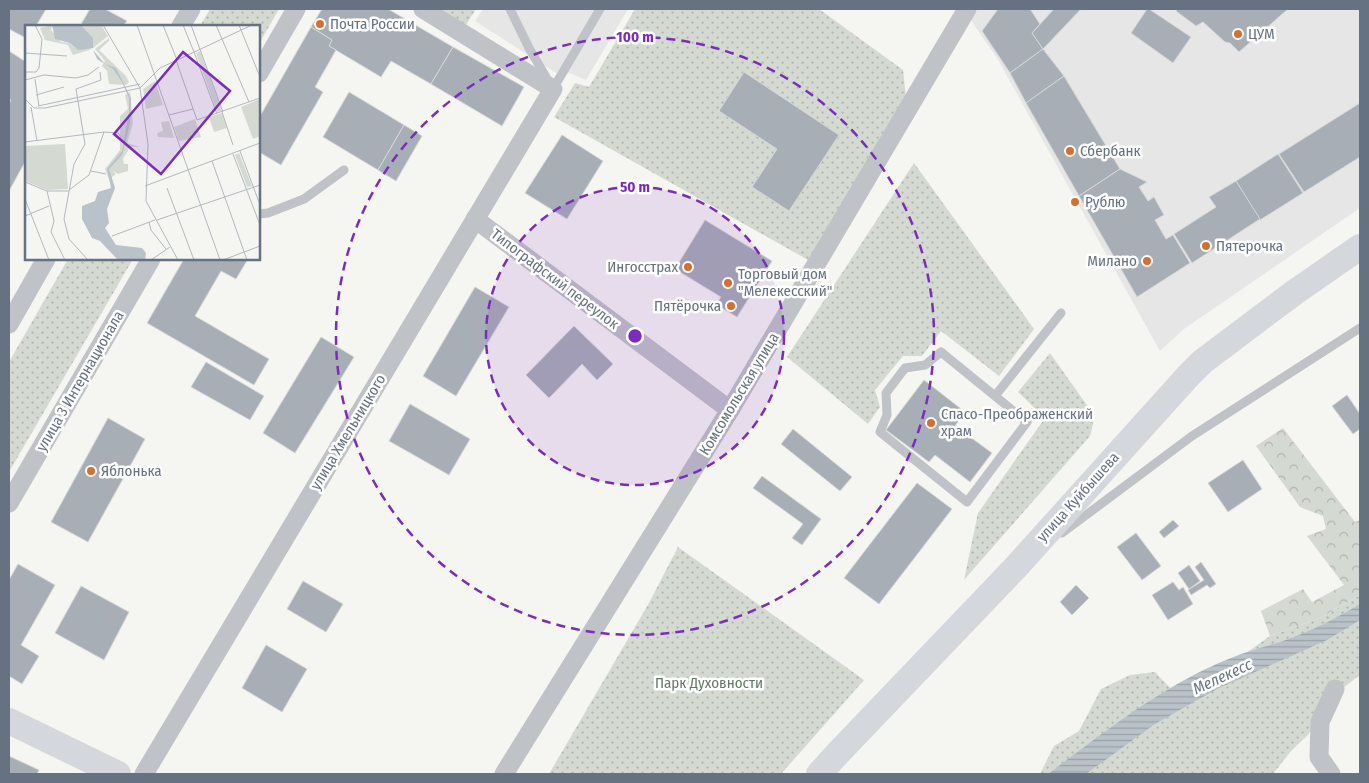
<svg xmlns="http://www.w3.org/2000/svg" width="1369" height="783" viewBox="0 0 1369 783" font-family="'Fira Sans Condensed',sans-serif">
<style>
.built{fill:#e6e6e6}
.grass{fill:url(#grass-dots)}
.forest{fill:url(#forest-crowns)}
.water{fill:url(#water-rules)}
.building{fill:#a8aeb5;stroke:#d6d7d5}
.lines{fill:none;stroke-linecap:round;stroke-linejoin:round}
.service{stroke:#bfc2c6;stroke-width:9}
.minor{stroke:#bfc2c6;stroke-width:19}
.secondary{stroke:#d4d8dc;stroke-width:26}
.ring{fill:none;stroke:#7b2cbf;stroke-width:2.5;stroke-dasharray:9 6}
.poi-dot{fill:#d76f30;stroke:#fff;stroke-width:2}
.labels{text-anchor:middle;stroke-width:5;stroke-linejoin:round;paint-order:stroke}
.poi-label{font-size:15px;fill:#667181;stroke:#fff;text-anchor:start}
.street-label{font-size:15px;fill:#667181;stroke:#fff}
.park-label{font-size:15px;fill:#667965;stroke:#fff}
.water-label{font-size:16px;font-style:italic;fill:#677985;stroke:#fff}
.inset-road{fill:none;stroke:#b3b8be;stroke-width:1}
.view{fill:#7b2cbf;fill-opacity:0.15;stroke:#7b2cbf;stroke-width:2.5}
.inset-edge{fill:none;stroke:#667181;stroke-width:2.5}
.centre{fill:#7b2cbf;stroke:#fff;stroke-width:2.5}
.ring-label{font-size:15px;text-anchor:middle;font-weight:bold;fill:#7b2cbf;stroke:#fff;stroke-width:5;stroke-linejoin:round;paint-order:stroke}
</style>
<defs>
<pattern id="grass-dots" width="8" height="8" patternUnits="userSpaceOnUse" patternTransform="scale(1.25)"><rect width="8" height="8" fill="#d4dad2"/><path d="M2 2h.1M6 6h.1" fill="none" stroke="#b0b5b0" stroke-width="1.8" stroke-linecap="round"/></pattern>
<pattern id="forest-crowns" width="20" height="18" patternUnits="userSpaceOnUse" patternTransform="scale(1.25)"><rect width="20" height="18" fill="#d4dad2"/><path d="M2 6a3 3 0 1 1 6 0M12 15a3 3 0 1 1 6 0" fill="none" stroke="#b0b5b0"/></pattern>
<pattern id="water-rules" width="6" height="5" patternUnits="userSpaceOnUse" patternTransform="scale(1.25)"><rect width="6" height="5" fill="#b9c2c8"/><path d="M0 2.5h6" fill="none" stroke="#9aa2a8"/></pattern>
</defs>
<rect width="100%" height="100%" fill="#f5f5f2"/>
<g class="built">
<path d="M483 9H628L586 80 567 72 564 78 475 21Z"/>
<path d="M977 9H1360V208L1184 329 1160 351 997 58 970 19Z"/>
</g>
<g class="grass">
<path d="M210 9H279L259 44V26H200Z"/>
<path d="M441 9H476L466 25Z"/>
<path d="M635 9H819L903 70 906 97 808 260 554 117 575 83 589 87Z"/>
<path d="M914 163 1034 329 999 376 941 331 922 356H903L875 390 880 407 868 424 787 357Z"/>
<path d="M68 259H133L9 472V362Z"/>
<path d="M1050 353 1091 411 1093 424 1090 436 964 580 978 513 1045 418 1018 392Z"/>
<path d="M678 547 864 680 781 774H549L649 603Z"/>
<path d="M1360 595V675L1330 698 1308 735 1291 751 1273 774H1040L1054 746 1079 731 1101 689 1130 675 1155 672 1173 691 1222 670 1270 636 1322 617Z"/>
</g>
<path class="forest" d="M1283 428 1355 522 1360 520V595L1322 617 1270 636 1261 611 1303 589 1312 602 1344 585 1307 536 1326 529 1323 516 1300 507 1256 446Z"/>
<path class="water" d="M1360 604V620L1327 640 1217 689 1155 724 1086 774H1048C1106 731 1163 685 1231 658 1252 649 1275 645 1296 636 1318 628 1340 616 1360 604Z"/>
<g class="building">
<path d="M9 9H46L36 26H26V38L9 29Z"/>
<path d="M90 9H105L127 21 123 26H80Z"/>
<path d="M322 9H388L453 47 431 84 391 61 381 77 329 46 332 40 311 27Z"/>
<path d="M998 9H1030L1040 24 1032 33 1043 49 1010 73 982 31Z"/>
<path d="M1054 9H1081L1043 49 1032 33Z"/>
<path d="M1147 9H1149L1191 37 1173 63 1131 33Z"/>
<path d="M1178 9H1288L1239 52 1230 43 1225 42 1203 22 1196 26 1176 11Z"/>
<path d="M311 27 332 40 329 46 336 50 315 87 323 92 281 165 259 152V118Z"/>
<path d="M453 47 524 87 502 126 431 84Z"/>
<path d="M1043 49 1064 76 1026 103 1010 73Z"/>
<path d="M9 51 26 62V160L9 191V104L11 100 9 99Z"/>
<path d="M744 72 839 135 789 211 752 187 777 149 719 111Z"/>
<path d="M1064 76 1120 169 1079 196 1026 103Z"/>
<path d="M349 92 404 125 378 170 323 137Z"/>
<path d="M1360 103V157L1304 192 1279 154Z"/>
<path d="M404 125 422 136 396 181 378 170Z"/>
<path d="M562 135 603 161 567 219 525 193Z"/>
<path d="M1278 154 1303 193 1260 220 1236 181Z"/>
<path d="M1120 169 1147 182 1139 187 1148 201 1154 197 1164 215 1155 220 1166 239 1173 235 1190 263 1137 297 1079 196Z"/>
<path d="M1236 181 1260 219 1192 263 1174 234 1216 207 1209 197Z"/>
<path d="M705 220 772 261 737 317 716 304 721 297 675 269Z"/>
<path d="M184 259H248L236 279 221 271 195 316 269 359 254 385 147 323Z"/>
<path d="M475 287 509 307 456 396 423 376Z"/>
<path d="M574 326 613 364 597 380 582 364 549 398 526 375Z"/>
<path d="M321 337 354 357 295 453 263 433Z"/>
<path d="M206 362 264 396 250 420 191 387Z"/>
<path d="M924 380 965 412 955 426 992 453 970 482 935 455 929 462 886 430Z"/>
<path d="M1347 395 1360 414V429L1353 434 1332 406Z"/>
<path d="M410 404 470 439 449 475 389 441Z"/>
<path d="M108 418 145 439 88 542 51 522Z"/>
<path d="M793 429 852 477 840 491 781 444Z"/>
<path d="M1243 460 1262 489 1228 512 1208 483Z"/>
<path d="M762 476 821 519 802 545 792 538 803 524 753 488Z"/>
<path d="M917 483 952 509 879 604 844 578Z"/>
<path d="M1173 520 1179 526 1164 538 1159 532Z"/>
<path d="M1136 533 1161 566 1142 580 1117 547Z"/>
<path d="M1201 562 1216 584 1210 588 1207 585 1191 595 1188 590 1204 580 1195 567Z"/>
<path d="M18 564 55 585 21 645 39 656 22 684 9 676V580Z"/>
<path d="M1189 565 1200 581 1189 589 1178 573Z"/>
<path d="M303 581 343 604 326 632 287 609Z"/>
<path d="M1173 582 1179 590 1183 587 1193 604 1168 620 1152 595Z"/>
<path d="M1076 585 1089 598 1072 615 1060 602Z"/>
<path d="M81 586 129 612 104 660 55 633Z"/>
<path d="M266 645 307 669 282 712 242 688Z"/>
<path d="M9 756 39 770 37 774H9Z"/>
</g>
<g class="lines">
<g class="service">
<path d="M510 9 529 48 553 89 600 9"/>
<path d="M259 214 268 213 304 199 344 170"/>
<path d="M995 396 1027 422 967 502 880 432 887 415 886 393 905 368 925 365 941 352 995 396 1061 313"/>
<path d="M1062 533 1192 436 1360 328"/>
</g>
<g class="minor">
<path d="M181 26 191 9"/>
<path d="M259 73 296 9"/>
<path d="M475 219 730 410"/>
<path d="M9 324 46 259"/>
<path d="M9 503 151 259"/>
<path d="M144 774 553 89 423 9"/>
<path d="M504 774 730 410 967 9"/>
<path d="M1331 774 1319 757 1320 722 1335 689"/>
</g>
<g class="secondary">
<path d="M9 721 118 774"/>
<path d="M819 774 839 752 1016 567 1188 376 1202 362 1295 292 1360 247"/>
</g>
</g>
<circle cx="635" cy="336" r="149" fill="#7b2cbf" fill-opacity=".12"/>
<g class="ring">
<circle cx="635" cy="336" r="149"/>
<circle cx="635" cy="336" r="299"/>
</g>
<g class="poi-dot">
<circle cx="320" cy="24" r="5"/>
<circle cx="1238" cy="34" r="5"/>
<circle cx="1070" cy="151" r="5"/>
<circle cx="1075" cy="202" r="5"/>
<circle cx="1206" cy="246" r="5"/>
<circle cx="1147" cy="261" r="5"/>
<circle cx="688" cy="267" r="5"/>
<circle cx="728" cy="283" r="5"/>
<circle cx="731" cy="306" r="5"/>
<circle cx="931" cy="423" r="5"/>
<circle cx="91" cy="471" r="5"/>
</g>
<g class="labels">
<g class="poi-label">
<text x="330" y="29">Почта России</text>
<text x="1248" y="39">ЦУМ</text>
<text x="1080" y="156">Сбербанк</text>
<text x="1085" y="207">Рублю</text>
<text x="1216" y="251">Пятерочка</text>
<text x="1137" y="266" text-anchor="end">Милано</text>
<text x="678" y="272" text-anchor="end">Ингосстрах</text>
<text x="738" y="279">Торговый дом<tspan x="738" dy="17">"Мелекесский"</tspan></text>
<text x="721" y="311" text-anchor="end">Пятёрочка</text>
<text x="941" y="419">Спасо-Преображенский<tspan x="941" dy="17">храм</tspan></text>
<text x="101" y="476">Яблонька</text>
</g>
<g class="street-label">
<text transform="translate(555 279) rotate(37)" y="5">Типографский переулок</text>
<text transform="translate(80 381) rotate(-60)" y="5">улица 3 Интернационала</text>
<text transform="translate(739 394) rotate(-59)" y="5">Комсомольская улица</text>
<text transform="translate(348 432) rotate(-59)" y="5">улица Хмельницкого</text>
<text transform="translate(1078 497) rotate(-48)" y="5">улица Куйбышева</text>
</g>
<g class="park-label">
<text x="709" y="688">Парк Духовности</text>
</g>
<g class="water-label">
<text transform="translate(1222 676) rotate(-25)" y="6">Мелекесс</text>
</g>
</g>
<g transform="translate(25 25)">
<rect width="235" height="235" fill="#f5f5f2"/>
<path d="M56 0H76L83 11 68 23V13ZM175 26 197 86 192 87 171 28ZM130 56 138 80 121 84 118 64ZM105 67 108 98 98 133 86 144 91 149 84 154 80 144 95 125V91L103 84 100 70ZM235 74V111L228 114 216 82ZM197 88 202 103 189 107 185 95 180 93ZM170 94 176 112 154 116 149 102ZM144 96 149 113 133 112 132 108 138 106 136 97ZM214 128 227 161 222 162 210 130Z" fill="#d4dad2"/>
<path d="M27 0 26 5 36 17 45 18 53 25 61 22 67 24 48 30 43 20 20 15 15 3ZM84 13V16L74 25 101 51 104 57 101 60 84 59 82 46 77 41 80 36 70 24ZM103 111 102 118 115 122H105L98 134 99 139H103V146L93 149 85 144 89 137 98 133Z" fill="#d4dad2"/>
<path d="M40 119 43 164 22 165 0 156V121Z" fill="#d4dad2"/>
<path d="M27 0H56L68 13V23L53 25 45 18 30 14ZM68 25 80 39 91 43 106 73 105 98 99 123 97 130 84 144 90 163 82 184 84 198 80 203 91 220 117 223 121 228 120 235H93L75 216 67 213 57 194V181L70 176 73 167 86 163 82 144 97 126 104 86V73L97 57 88 44 72 34Z" fill="#b9c2c8"/>
<path class="inset-road" d="M78 0 115 63 123 119 121 176 153 235M112 0 195 235M138 0 152 35M158 0 169 27M166 0 198 87M191 0 224 77M214 0 235 52M169 27 192 89M0 28 42 31M151 35 172 95 235 73M0 47H11L14 43 17 14 10 0M10 54 14 81M0 55 19 50 51 53 63 50 74 42M11 70 39 62M0 74 9 83H20L115 63 135 43 227 0M13 81 115 59M6 82 12 116M197 87 208 120M144 90 168 84M0 117 79 107M215 126 235 180M208 129 235 200M187 136 222 235M66 146 81 149M0 157 22 166H44M120 161 235 118M142 163 169 235M44 165 64 150 79 107 93 108 96 112M22 166 29 196 26 207 40 235M0 174 24 235M0 191 24 181M132 195 235 160M124 197 126 205 141 224M87 211 130 195M63 235 44 214 39 194 49 139 60 119 51 64 76 55 75 47M126 235 145 222M198 235 235 221"/>
<path class="view" d="M158 27 205 66 136 149 89 109Z"/>
<rect width="235" height="235" class="inset-edge"/>
</g>
<circle cx="635" cy="336" r="8" class="centre"/>
<g class="ring-label">
<text x="635" y="42">100 m</text>
<text x="635" y="192">50 m</text>
</g>
<rect width="1369" height="783" fill="none" stroke="#667181" stroke-width="20"/>
</svg>
